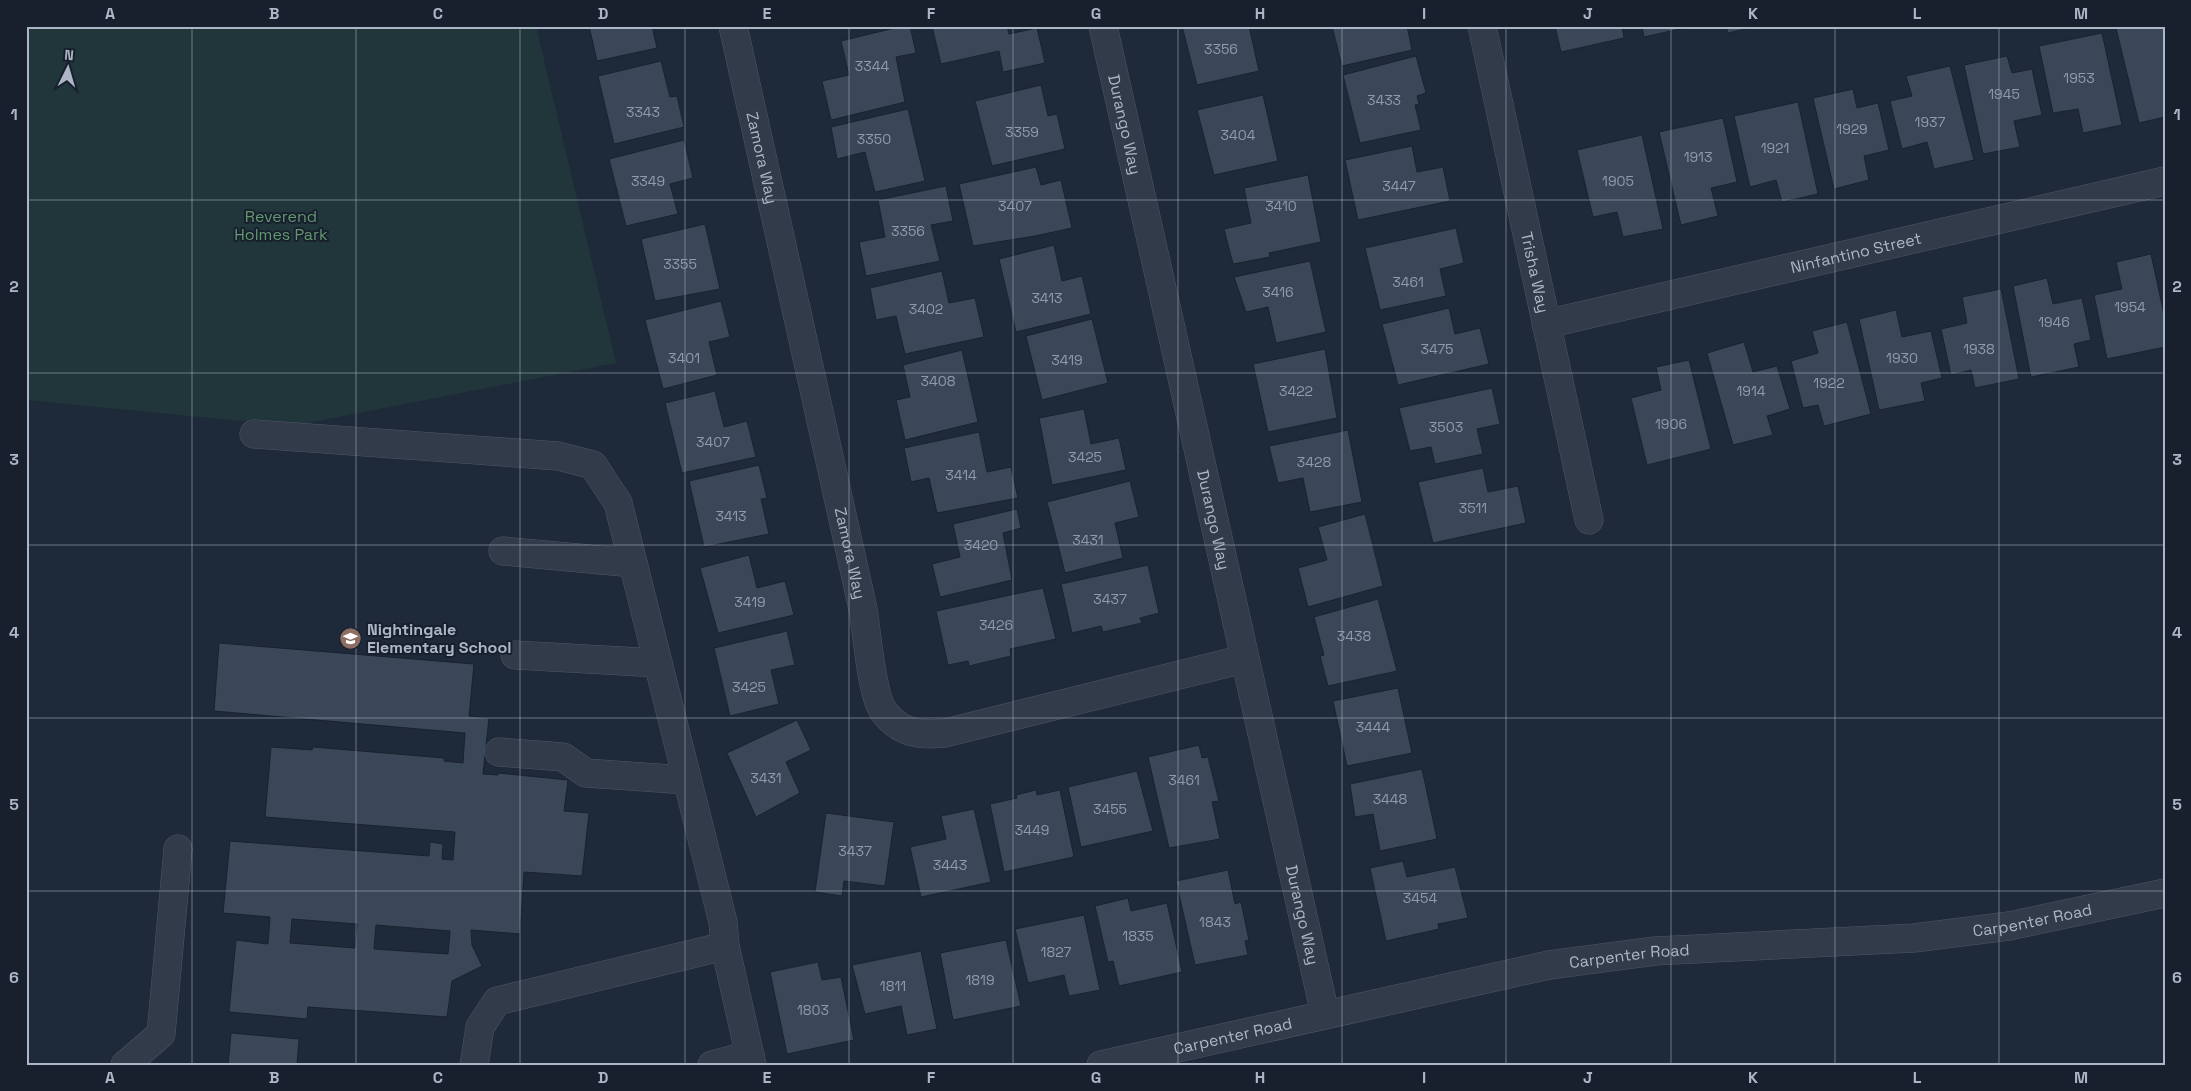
<svg xmlns="http://www.w3.org/2000/svg" width="2191" height="1091" viewBox="0 0 2191 1091" font-family="'Space Grotesk',sans-serif">
<style>
.green{fill:#20363a}
.building{fill:#3a4759;stroke:#1a222f;fill-rule:evenodd}
.lines{fill:none;stroke-linecap:round;stroke-linejoin:round}
.minor-casing{stroke:#4d5664;stroke-width:29}
.minor{stroke:#323b49;stroke-width:28}
.grid{fill:none;stroke:#acb6c6;stroke-width:1;stroke-opacity:0.55}
.labels{text-anchor:middle;stroke-width:4;stroke-linejoin:round;paint-order:stroke}
.number-label{font-size:14px;fill:#909aab}
.street-label{font-size:16px;fill:#acb6c6;stroke:#18202d}
.park-label{font-size:16px;fill:#62986f;stroke:#18202d}
.poi-label{font-size:16px;font-weight:bold;fill:#acb6c6;stroke:#18202d;text-anchor:start}
.neatline{fill:none;stroke:#acb6c6;stroke-width:2}
.grid-label{font-size:16px;text-anchor:middle;font-weight:bold;fill:#acb6c6}
</style>
<rect width="100%" height="100%" fill="#1e2939"/>
<path class="green" d="M26 26H536L616 363 292 426 26 400Z"/>
<g class="building">
<path d="M589 26H652L657 48 597 61Z"/>
<path d="M903 26H910L916 53 896 57 905 102 831 120 822 81 849 75 841 41Z"/>
<path d="M932 26H1007L1009 34 1037 28 1045 63 1003 72 999 51 941 64Z"/>
<path d="M1182 26H1249L1259 71 1197 85Z"/>
<path d="M1332 26H1407L1412 50 1342 66Z"/>
<path d="M1555 26H1622L1624 38 1561 52Z"/>
<path d="M1642 26H1693L1644 37Z"/>
<path d="M1726 26H1758L1728 33Z"/>
<path d="M2125 26H2165V117L2139 123 2116 28Z"/>
<path d="M2102 33 2122 125 2083 133 2078 109 2053 113 2039 46Z"/>
<path d="M1416 56 1426 93 1417 96 1419 104 1415 105 1421 130 1360 143 1343 75Z"/>
<path d="M2007 56 2012 73 2032 69 2042 115 2014 121 2020 147 1983 154 1964 65Z"/>
<path d="M661 61 670 97 677 96 684 127 614 144 598 76Z"/>
<path d="M1950 66 1974 160 1934 169 1927 142 1902 149 1890 101 1912 96 1906 76Z"/>
<path d="M1041 85 1048 116 1057 114 1065 149 992 166 975 101Z"/>
<path d="M1853 89 1857 108 1878 103 1889 150 1864 156 1869 180 1834 189 1813 98Z"/>
<path d="M1263 95 1278 161 1214 175 1197 110Z"/>
<path d="M1798 102 1818 194 1782 202 1776 180 1750 187 1734 116Z"/>
<path d="M908 109 925 181 875 192 865 152 837 159 831 127Z"/>
<path d="M1723 118 1737 182 1711 188 1718 216 1681 225 1659 132Z"/>
<path d="M1642 135 1663 229 1623 237 1617 212 1593 217 1577 150Z"/>
<path d="M684 140 693 178 670 184 678 214 626 226 609 159Z"/>
<path d="M1412 146 1417 172 1443 167 1450 201 1358 220 1345 160Z"/>
<path d="M1036 167 1041 185 1061 180 1072 228 1035 236 973 246 959 184Z"/>
<path d="M1308 175 1321 242 1269 253 1270 257 1233 264 1224 229 1251 223 1244 188Z"/>
<path d="M946 186 953 221 931 225 940 261 866 276 859 242 885 237 878 200Z"/>
<path d="M705 224 720 289 655 301 641 239Z"/>
<path d="M1456 228 1464 263 1440 269 1446 296 1380 310 1365 248Z"/>
<path d="M1054 245 1062 281 1082 276 1091 314 1016 332 999 259Z"/>
<path d="M2151 254 2165 319V347L2107 359 2094 295 2122 289 2116 262Z"/>
<path d="M1310 261 1326 332 1276 343 1268 307 1246 312 1234 277Z"/>
<path d="M942 271 949 303 975 298 984 337 905 354 896 316 876 320 870 288Z"/>
<path d="M2047 278 2053 304 2082 298 2091 340 2074 344 2079 367 2031 377 2013 286Z"/>
<path d="M2001 289 2019 379 1975 388 1971 370 1951 375 1941 329 1967 323 1962 297Z"/>
<path d="M721 301 730 337 709 342 717 375 663 389 645 320Z"/>
<path d="M1449 308 1455 334 1480 328 1489 364 1398 385 1382 324Z"/>
<path d="M1896 310 1902 337 1931 331 1942 378 1921 383 1925 401 1879 410 1859 319Z"/>
<path d="M1092 319 1108 383 1042 400 1026 336Z"/>
<path d="M1847 322 1871 414 1824 426 1818 405 1803 408 1791 361 1818 353 1812 331Z"/>
<path d="M1744 342 1753 372 1777 366 1790 409 1767 416 1773 435 1733 445 1707 353Z"/>
<path d="M1325 349 1337 418 1268 432 1253 364Z"/>
<path d="M962 350 978 422 905 440 896 400 910 397 903 365Z"/>
<path d="M1689 360 1711 449 1647 465 1631 398 1661 390 1656 367Z"/>
<path d="M1492 388 1500 424 1477 429 1483 454 1435 464 1431 447 1410 451 1399 408Z"/>
<path d="M715 391 724 427 747 421 756 457 682 473 665 403Z"/>
<path d="M1084 409 1091 444 1119 438 1126 470 1052 485 1039 418Z"/>
<path d="M1348 430 1362 502 1310 512 1303 478 1278 483 1269 446Z"/>
<path d="M979 432 987 472 1011 467 1018 498 937 513 929 478 911 482 904 448Z"/>
<path d="M759 465 767 498 761 499 769 534 704 547 689 481Z"/>
<path d="M1483 468 1488 492 1518 486 1526 523 1433 543 1418 482Z"/>
<path d="M1130 481 1139 517 1115 523 1123 558 1065 573 1047 502Z"/>
<path d="M1017 509 1021 528 1003 533 1012 580 940 597 932 564 960 557 953 524Z"/>
<path d="M1365 514 1383 586 1308 607 1298 568 1327 560 1318 527Z"/>
<path d="M749 555 757 588 785 581 794 615 718 633 700 568Z"/>
<path d="M1148 565 1159 613 1140 618 1142 623 1103 632 1101 626 1072 633 1061 584Z"/>
<path d="M1043 588 1056 639 1010 649 1011 656 969 666 968 661 948 665 936 611Z"/>
<path d="M1378 599 1397 671 1328 686 1320 656 1324 655 1314 617Z"/>
<path d="M787 631 795 665 771 670 779 704 730 716 714 648Z"/>
<path d="M219 643 474 664 469 716 489 718 483 774 498 775V773L568 780 564 811 589 813 582 876 524 872 520 934 471 930 472 945 482 966 452 981 447 1017 308 1007 307 1019 229 1012 236 940 268 944 270 917 223 913 230 841 429 856 430 842 443 844 442 859 453 860 455 832 265 817 271 747 312 750 313 747 444 758V761L463 763 465 733 214 711ZM292 919 357 924 355 948 290 943ZM376 925 450 931 448 954 374 949Z"/>
<path d="M1398 688 1412 753 1347 766 1333 701Z"/>
<path d="M797 720 811 750 786 762 800 793 756 817 727 753Z"/>
<path d="M1199 745 1202 758 1208 757 1219 801 1212 802 1220 839 1169 848 1148 757Z"/>
<path d="M1422 769 1437 839 1380 851 1373 814 1355 817 1350 784Z"/>
<path d="M1137 771 1153 831 1081 847 1068 787Z"/>
<path d="M1036 790 1037 795 1060 790 1074 857 1004 872 990 804 1017 798 1016 795Z"/>
<path d="M974 809 991 882 921 897 910 847 946 839 941 816Z"/>
<path d="M826 813 894 822 885 886 844 881 842 896 815 892Z"/>
<path d="M1403 861 1407 877 1455 867 1468 918 1438 924 1439 929 1386 941 1370 868Z"/>
<path d="M1228 870 1235 904 1241 902 1249 940 1245 941 1248 955 1195 965 1176 881Z"/>
<path d="M1128 898 1131 911 1167 903 1182 972 1119 986 1113 961 1108 962 1095 906Z"/>
<path d="M1084 915 1100 990 1069 996 1064 975 1028 983 1015 929Z"/>
<path d="M1006 940 1021 1006 953 1020 940 953Z"/>
<path d="M921 951 937 1029 907 1035 901 1006 865 1014 852 965Z"/>
<path d="M818 962 822 980 841 977 854 1040 787 1054 770 972Z"/>
<path d="M231 1033 299 1039 297 1065H228Z"/>
</g>
<g class="lines">
<defs>
<g id="minor">
<path id="s1" d="M733 26 863 609C867 634 871 686 881 707 886 717 897 726 907 730 919 735 932 734 945 733L1244 659"/>
<path id="s2" d="M1103 26 1325 1014"/>
<path id="s3" d="M1482 26 1589 520"/>
<path id="s4" d="M1546 324 2165 181"/>
<path d="M254 434 558 456 593 465 618 503 723 922 725 946"/>
<path d="M503 551 633 563"/>
<path d="M515 655 658 663"/>
<path d="M499 752 563 757 586 773 687 780"/>
<path d="M125 1065 161 1034 178 849"/>
<path d="M474 1065 480 1027 497 1001 725 946 752 1065"/>
<path d="M712 1065 750 1055"/>
<path id="s5" d="M1101 1065 1549 965 1655 951 1914 938 2009 926 2165 893"/>
</g>
</defs>
<use href="#minor" class="minor-casing"/>
<use href="#minor" class="minor"/>
</g>
<path class="grid" d="M192 26V1065M356 26V1065M520 26V1065M685 26V1065M849 26V1065M1013 26V1065M1178 26V1065M1342 26V1065M1506 26V1065M1671 26V1065M1835 26V1065M1999 26V1065M26 200H2165M26 373H2165M26 545H2165M26 718H2165M26 891H2165"/>
<defs>
<symbol id="school-disc" viewBox="-11 -11 22 22"><circle r="9.5" fill="#8d6e63" stroke="#18202d"/><path d="M0-5L7-2L0 1L-7-2ZM-4 1L0 2.5L4 1V4Q0 6-4 4Z" fill="#fff"/></symbol>
</defs>
<g fill-rule="evenodd">
<use href="#school-disc" x="338" y="626" width="25" height="25"/>
</g>
<g class="labels">
<g class="number-label">
<text x="1221" y="54">3356</text>
<text x="872" y="71">3344</text>
<text x="2079" y="83">1953</text>
<text x="2004" y="99">1945</text>
<text x="1384" y="105">3433</text>
<text x="643" y="117">3343</text>
<text x="1930" y="127">1937</text>
<text x="1852" y="134">1929</text>
<text x="1022" y="137">3359</text>
<text x="1238" y="140">3404</text>
<text x="874" y="144">3350</text>
<text x="1775" y="153">1921</text>
<text x="1698" y="162">1913</text>
<text x="648" y="186">3349</text>
<text x="1618" y="186">1905</text>
<text x="1399" y="191">3447</text>
<text x="1015" y="211">3407</text>
<text x="1281" y="211">3410</text>
<text x="908" y="236">3356</text>
<text x="680" y="269">3355</text>
<text x="1408" y="287">3461</text>
<text x="1278" y="297">3416</text>
<text x="1047" y="303">3413</text>
<text x="2130" y="312">1954</text>
<text x="926" y="314">3402</text>
<text x="2054" y="327">1946</text>
<text x="1437" y="354">3475</text>
<text x="1979" y="354">1938</text>
<text x="684" y="363">3401</text>
<text x="1902" y="363">1930</text>
<text x="1067" y="365">3419</text>
<text x="938" y="386">3408</text>
<text x="1829" y="388">1922</text>
<text x="1296" y="396">3422</text>
<text x="1751" y="396">1914</text>
<text x="1671" y="429">1906</text>
<text x="1446" y="432">3503</text>
<text x="713" y="447">3407</text>
<text x="1085" y="462">3425</text>
<text x="1314" y="467">3428</text>
<text x="961" y="480">3414</text>
<text x="1473" y="513">3511</text>
<text x="731" y="521">3413</text>
<text x="1088" y="545">3431</text>
<text x="981" y="550">3420</text>
<text x="1110" y="604">3437</text>
<text x="750" y="607">3419</text>
<text x="996" y="630">3426</text>
<text x="1354" y="641">3438</text>
<text x="749" y="692">3425</text>
<text x="1373" y="732">3444</text>
<text x="766" y="783">3431</text>
<text x="1184" y="785">3461</text>
<text x="1390" y="804">3448</text>
<text x="1110" y="814">3455</text>
<text x="1032" y="835">3449</text>
<text x="855" y="856">3437</text>
<text x="950" y="870">3443</text>
<text x="1420" y="903">3454</text>
<text x="1215" y="927">1843</text>
<text x="1138" y="941">1835</text>
<text x="1056" y="957">1827</text>
<text x="980" y="985">1819</text>
<text x="893" y="991">1811</text>
<text x="813" y="1015">1803</text>
</g>
<g class="street-label">
<text dy="6" stroke="none"><textPath href="#s2" startOffset="101">Durango Way</textPath></text>
<text dy="6" stroke="none"><textPath href="#s1" startOffset="135">Zamora Way</textPath></text>
<text dy="6" stroke="none"><textPath href="#s4" startOffset="318">Ninfantino Street</textPath></text>
<text dy="6" stroke="none"><textPath href="#s3" startOffset="252">Trisha Way</textPath></text>
<text dy="6" stroke="none"><textPath href="#s2" startOffset="506">Durango Way</textPath></text>
<text dy="6" stroke="none"><textPath href="#s1" startOffset="540">Zamora Way</textPath></text>
<text dy="6" stroke="none"><textPath href="#s2" startOffset="911">Durango Way</textPath></text>
<text dy="6" stroke="none"><textPath href="#s5" startOffset="945">Carpenter Road</textPath></text>
<text dy="6" stroke="none"><textPath href="#s5" startOffset="540">Carpenter Road</textPath></text>
<text dy="6" stroke="none"><textPath href="#s5" startOffset="135">Carpenter Road</textPath></text>
</g>
<g class="park-label">
<text x="281" y="222">Reverend<tspan x="281" dy="18">Holmes Park</tspan></text>
</g>
<g class="poi-label">
<text x="367" y="635">Nightingale<tspan x="367" dy="18">Elementary School</tspan></text>
</g>
</g>
<rect width="2191" height="1091" fill="none" stroke="#18202d" stroke-width="55"/>
<g transform="translate(68 68) rotate(5)" stroke="#18202d" stroke-width="4" paint-order="stroke">
<path d="M0-4L9 19L0 12L-9 19Z" fill="#acb6c6"/>
<text y="-8" font-size="14" font-weight="bold" text-anchor="middle" fill="#acb6c6">N</text>
</g>
<rect x="28" y="28" width="2136" height="1036" class="neatline"/>
<g class="grid-label">
<text x="110" y="19">A</text>
<text x="274" y="19">B</text>
<text x="438" y="19">C</text>
<text x="603" y="19">D</text>
<text x="767" y="19">E</text>
<text x="931" y="19">F</text>
<text x="1096" y="19">G</text>
<text x="1260" y="19">H</text>
<text x="1424" y="19">I</text>
<text x="1588" y="19">J</text>
<text x="1753" y="19">K</text>
<text x="1917" y="19">L</text>
<text x="2081" y="19">M</text>
<text x="14" y="120">1</text>
<text x="2177" y="120">1</text>
<text x="14" y="292">2</text>
<text x="2177" y="292">2</text>
<text x="14" y="465">3</text>
<text x="2177" y="465">3</text>
<text x="14" y="638">4</text>
<text x="2177" y="638">4</text>
<text x="14" y="810">5</text>
<text x="2177" y="810">5</text>
<text x="14" y="983">6</text>
<text x="2177" y="983">6</text>
<text x="110" y="1083">A</text>
<text x="274" y="1083">B</text>
<text x="438" y="1083">C</text>
<text x="603" y="1083">D</text>
<text x="767" y="1083">E</text>
<text x="931" y="1083">F</text>
<text x="1096" y="1083">G</text>
<text x="1260" y="1083">H</text>
<text x="1424" y="1083">I</text>
<text x="1588" y="1083">J</text>
<text x="1753" y="1083">K</text>
<text x="1917" y="1083">L</text>
<text x="2081" y="1083">M</text>
</g>
</svg>
